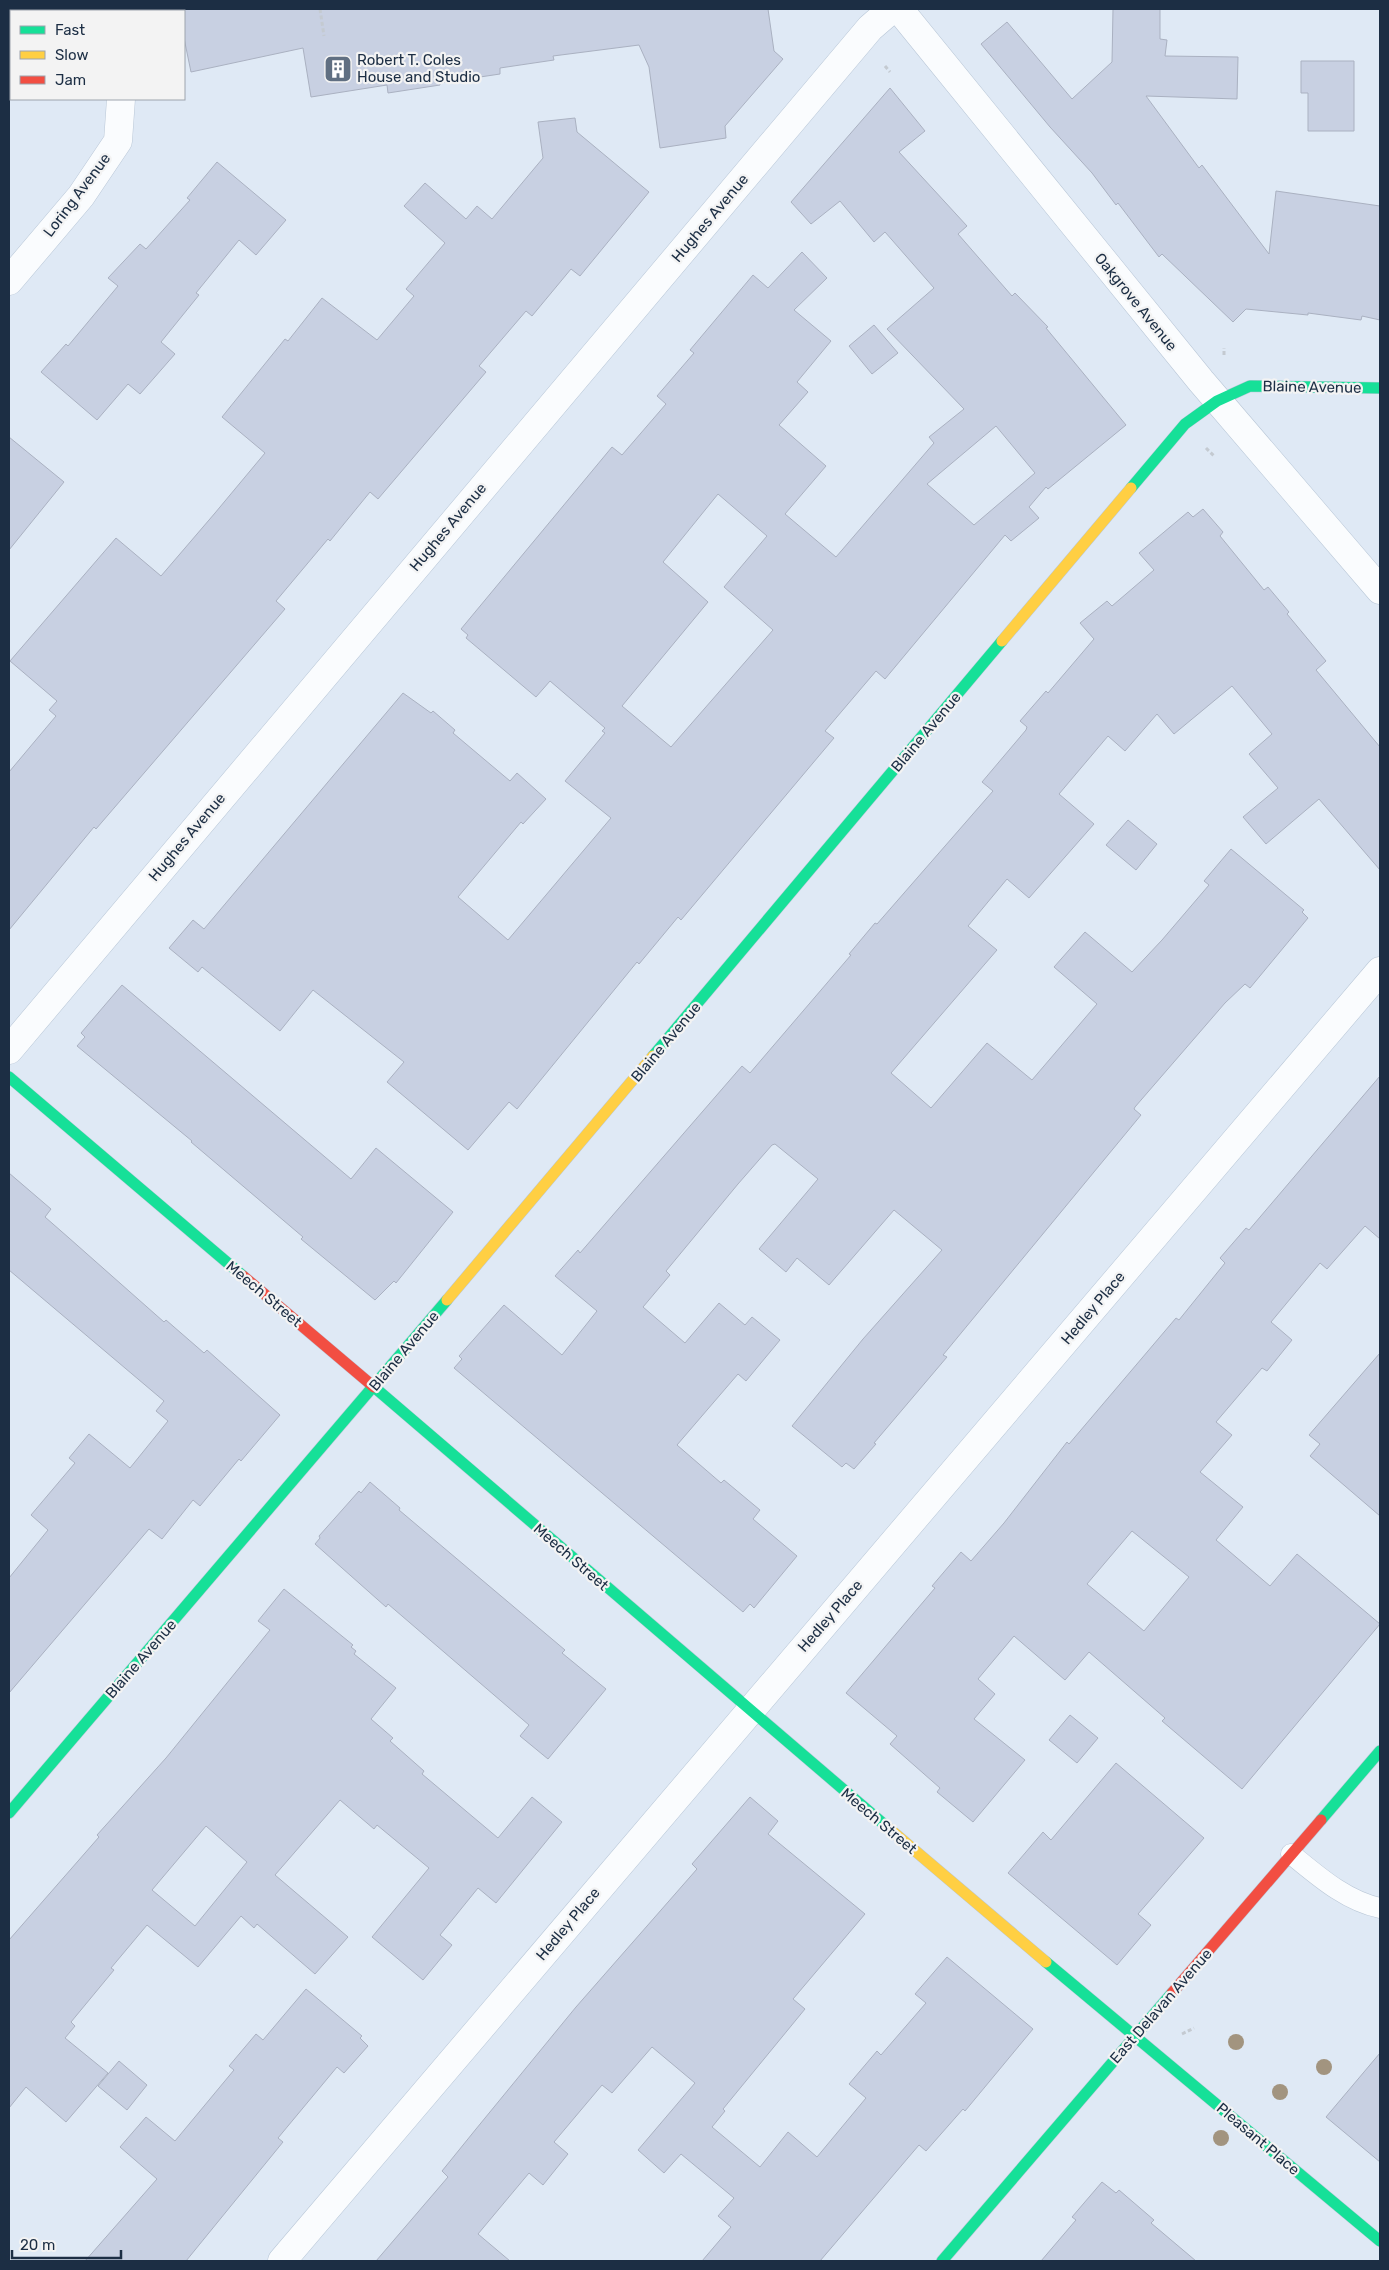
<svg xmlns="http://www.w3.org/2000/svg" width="1389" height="2270" viewBox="0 0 1389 2270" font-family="Rubik,sans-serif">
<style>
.building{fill:#c8d0e2;stroke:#aab1c1;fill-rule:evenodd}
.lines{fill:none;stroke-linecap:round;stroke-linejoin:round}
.lane-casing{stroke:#b9c7d7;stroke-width:21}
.street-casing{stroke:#b9c7d7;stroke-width:29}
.fast-casing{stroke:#b9c7d7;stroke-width:12}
.slow-casing{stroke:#b9c7d7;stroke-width:12}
.jam-casing{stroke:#b9c7d7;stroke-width:12}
.path{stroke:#c4cad1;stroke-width:3;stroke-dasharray:4 2.5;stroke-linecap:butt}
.lane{stroke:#fafcfe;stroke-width:20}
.street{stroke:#fafcfe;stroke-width:28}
.fast{stroke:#16e098;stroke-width:11}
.slow{stroke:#ffcf43;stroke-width:11}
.jam{stroke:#f24e42;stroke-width:11}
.tree{fill:#a2947f}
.labels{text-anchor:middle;stroke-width:4.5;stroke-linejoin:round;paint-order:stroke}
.poi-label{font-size:15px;fill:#1c2e44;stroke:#f3f3f3;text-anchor:start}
.street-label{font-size:15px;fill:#1c2e44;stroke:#f3f3f3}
</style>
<rect width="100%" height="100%" fill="#dfe9f5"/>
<g class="building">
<path d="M184 9H768L774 51 783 59 725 126 726 138 660 148 649 67 639 45 553 56 554 60 500 68V74L440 83V85L388 93 387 85 311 97 303 48 191 72 184 38Z"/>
<path d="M1113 9H1160V39L1167 40 1165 56 1238 57 1237 99 1146 96 1199 168 1202 165 1269 254 1276 191 1380 206V320L1362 316 1361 320 1308 313V315L1246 309 1233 322 1162 254 1159 257 1118 203 1116 205 1092 173 1050 127 981 44 1007 22 1072 99 1112 62Z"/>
<path d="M1301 61H1354V131H1308V93H1301Z"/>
<path d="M890 88 925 131 899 152 967 226 958 234 1012 296 1015 293 1048 327 1046 328 1126 425 1048 489 1046 487 1029 507 1039 518 1011 541 1005 535 885 679 876 671 825 731 834 738 681 920 678 917 639 964 637 962 517 1109 509 1102 468 1150 387 1082 404 1062 313 990 280 1031 202 967 198 972 169 948 193 920 204 929 403 693 431 713 433 711 455 730 453 733 510 781 517 773 546 799 523 824 521 822 458 897 508 940 611 818 565 781 605 733 602 731 605 728 550 681 536 697 466 638 468 635 461 629 612 447 622 455 666 404 657 396 694 353 690 350 753 275 768 288 802 252 827 278 794 310 831 341 797 382 808 392 779 425 826 466 785 514 836 557 934 443 929 437 964 409 887 329 934 288 885 232 874 242 840 201 811 224 791 202ZM996 426 1035 473 974 525 927 484ZM718 494 767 536 724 587 773 630 671 747 622 706 708 602 663 562Z"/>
<path d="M575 118 577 132 649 192 580 276 571 269 532 316 526 311 479 366 486 372 378 499 370 492 330 541 328 539 276 601 285 609 96 829 94 827 9 930V772L56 716 49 710 57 701 10 661 116 538 161 576 215 513 265 453 222 417 285 339 288 341 322 298 377 340 414 296 406 289 445 243 404 206 425 183 466 219 477 206 492 219 543 158 538 122Z"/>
<path d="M217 162 286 220 256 255 239 240 196 293 199 295 161 342 175 354 140 394 128 384 97 420 41 372 66 344 68 346 118 286 108 278 140 244 146 249 190 200 187 198Z"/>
<path d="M874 325 898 353 872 374 849 346Z"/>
<path d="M9 437 64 482 9 550Z"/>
<path d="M1203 509 1223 532 1220 536 1264 590 1268 587 1289 612 1287 614 1326 661 1316 670 1380 747V870L1319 799 1266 844 1243 817 1278 788 1249 754 1272 734 1232 686 1174 734 1157 714 1125 751 1108 736 1059 794 1094 824 1029 898 1007 879 968 926 997 950 891 1073 931 1108 987 1043 1032 1080 1097 1004 1054 967 1085 932 1132 972 1162 940 1209 885 1204 881 1231 849 1304 910 1302 912 1308 918 1250 988 1245 984 1225 1003 1135 1107 1134 1109 1141 1115 943 1355 947 1357 874 1443 876 1444 854 1469 846 1463 842 1467 792 1426 863 1339 942 1250 894 1210 829 1285 797 1258 786 1272 759 1249 818 1179 775 1144 772 1145 738 1184 666 1271 670 1275 643 1307 685 1343 719 1303 745 1325 752 1317 780 1340 746 1381 738 1374 677 1445 721 1483 724 1480 760 1510 753 1519 797 1556 754 1608 750 1604 743 1612 454 1368 462 1359 459 1356 504 1305 562 1355 597 1311 555 1276 578 1250 580 1253 742 1066 750 1073 851 955 849 954 875 923 877 924 993 791 982 782 1026 730 1027 727 1020 721 1046 691 1048 693 1094 639 1080 623 1107 601 1112 606 1154 570 1139 553 1188 512 1193 517Z"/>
<path d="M1128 820 1157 844 1136 870 1106 845Z"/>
<path d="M122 985 351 1179 376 1148 453 1212 396 1283 394 1281 375 1300 301 1239 303 1237 191 1142 192 1141 77 1046 85 1037 81 1033Z"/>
<path d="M1380 1076V1239L1365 1226 1327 1269 1320 1263 1271 1322 1292 1340 1267 1371 1262 1368 1216 1422 1232 1435 1200 1472 1243 1507 1216 1540 1270 1586 1297 1554 1380 1624 1242 1789 1162 1721 1165 1718 1089 1652 1065 1680 1014 1636 978 1679 995 1694 974 1719 1025 1760 973 1822 937 1792 940 1788 890 1744 897 1736 846 1693 935 1588 932 1586 961 1552 971 1561 1004 1523 1067 1442 1069 1444 1176 1318 1179 1320 1225 1263 1220 1258 1246 1228 1249 1230ZM1132 1531 1189 1577 1144 1631 1087 1584Z"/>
<path d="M9 1173 51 1209 45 1217 69 1238 164 1322 166 1320 204 1353 207 1350 280 1415 241 1461 239 1459 200 1506 193 1500 162 1539 149 1529 9 1693V1578L48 1530 31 1515 75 1463 69 1458 89 1434 130 1468 168 1421 156 1411 164 1401 9 1270Z"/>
<path d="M1380 1353V1516L1310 1456 1320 1444 1309 1435Z"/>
<path d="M370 1482 400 1508 399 1510 565 1650 562 1653 606 1689 548 1759 520 1736 529 1725 388 1604 386 1607 315 1544 320 1538 319 1536 359 1491 361 1493Z"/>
<path d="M284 1589 353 1645 351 1647 356 1651 354 1654 396 1688 371 1719 393 1738 390 1741 424 1771 422 1774 498 1838 532 1797 562 1822 496 1903 478 1888 440 1935 452 1945 423 1980 372 1937 429 1868 377 1825 374 1829 340 1800 275 1875 348 1937 315 1974 257 1924 254 1928 241 1916 198 1967 147 1925 111 1968 114 1970 71 2022 75 2026 65 2038 108 2073 66 2122 26 2087 9 2108V1940L99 1837 97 1835 166 1758 270 1630 258 1621ZM206 1826 247 1862 195 1926 152 1890Z"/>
<path d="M1070 1715 1098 1738 1077 1763 1049 1740Z"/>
<path d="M1116 1763 1204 1838 1138 1914 1151 1925 1117 1965 1008 1873 1043 1832 1051 1840Z"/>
<path d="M750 1797 778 1821 768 1834 865 1914 793 1999 805 2009 723 2109 725 2111 712 2127 760 2167 788 2132 817 2157 866 2098 849 2084 877 2051 881 2055 926 2003 915 1994 947 1957 1033 2029 965 2111 963 2109 926 2151 919 2145 820 2261H702L731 2227 718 2216 734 2198 681 2154 664 2173 638 2150 695 2083 652 2047 612 2093 602 2085 554 2142 568 2154 543 2185 529 2173 478 2234 510 2261H376L448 2177 442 2171 476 2129 576 2007 697 1869 692 1864Z"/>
<path d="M306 1989 362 2036 360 2038 368 2046 344 2073 337 2067 278 2138 283 2142 186 2261H85L157 2179 120 2147 146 2117 175 2141 234 2070 229 2066 256 2034 263 2040Z"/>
<path d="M1380 2053V2162L1326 2117Z"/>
<path d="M119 2061 147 2085 127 2110 98 2086Z"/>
<path d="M1102 2182 1116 2193 1119 2190 1154 2220 1151 2223 1196 2261H1041L1076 2220 1072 2217Z"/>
</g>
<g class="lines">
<defs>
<path id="lane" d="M1291 1854C1318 1876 1346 1901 1380 1908"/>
<g id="street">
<path d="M102 9V11"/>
<path d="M899 9 1201 381 1380 590"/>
<path d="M9 281 81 196 118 141 121 99"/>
<path d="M9 1050 870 28 892 9"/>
<path d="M282 2261 1380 971"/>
</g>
<g id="fast">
<path d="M1131 488 1185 424 1217 401 1250 386 1380 388"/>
<path d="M653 1056 1002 641"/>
<path d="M9 1077 243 1276"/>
<path d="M374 1387 886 1826"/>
<path d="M9 1813 447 1300"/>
<path d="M1321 1820 1380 1751"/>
<path d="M1046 1962 1380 2241"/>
<path d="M942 2261 1172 1993"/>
</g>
<g id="slow">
<path d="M1002 641 1131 488"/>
<path d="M447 1300 653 1056"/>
<path d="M886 1826 1046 1962"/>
</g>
<g id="jam">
<path d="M243 1276 374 1387"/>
<path d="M1172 1993 1321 1820"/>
</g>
</defs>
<use href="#lane" class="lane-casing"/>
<use href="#street" class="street-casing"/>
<use href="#fast" class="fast-casing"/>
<use href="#slow" class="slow-casing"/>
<use href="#jam" class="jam-casing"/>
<g class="path">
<path d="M320 9 324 36"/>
<path d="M885 66 890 72"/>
<path d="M1224 355V348"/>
<path d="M1206 448 1215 457"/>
<path d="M1182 2034 1194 2028"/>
</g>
<use href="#lane" class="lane"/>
<use href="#street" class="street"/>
<use href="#fast" class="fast"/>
<use href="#slow" class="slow"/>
<use href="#jam" class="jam"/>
</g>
<g class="tree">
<circle cx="1236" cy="2042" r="8"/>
<circle cx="1324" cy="2067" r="8"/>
<circle cx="1280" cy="2092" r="8"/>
<circle cx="1221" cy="2138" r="8"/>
</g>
<defs>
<symbol id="building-square" viewBox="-11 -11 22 22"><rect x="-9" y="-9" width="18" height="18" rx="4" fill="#606f82" stroke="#f3f3f3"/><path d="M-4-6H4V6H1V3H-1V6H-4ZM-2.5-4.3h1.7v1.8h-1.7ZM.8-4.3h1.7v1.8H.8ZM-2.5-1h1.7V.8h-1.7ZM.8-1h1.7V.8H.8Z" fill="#fff"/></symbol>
</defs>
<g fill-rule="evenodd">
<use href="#building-square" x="322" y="53" width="32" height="32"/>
</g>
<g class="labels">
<g class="poi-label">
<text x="357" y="65">Robert T. Coles<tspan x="357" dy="17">House and Studio</tspan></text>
</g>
<g class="street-label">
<text transform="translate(77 195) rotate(-53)" y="5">Loring Avenue</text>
<text transform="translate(710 218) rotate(-50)" y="5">Hughes Avenue</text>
<text transform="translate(1136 302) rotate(51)" y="5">Oakgrove Avenue</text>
<text transform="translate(1312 387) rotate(1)" y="5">Blaine Avenue</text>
<text transform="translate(448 527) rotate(-50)" y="5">Hughes Avenue</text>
<text transform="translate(926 732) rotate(-50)" y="5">Blaine Avenue</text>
<text transform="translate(187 837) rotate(-50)" y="5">Hughes Avenue</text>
<text transform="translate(666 1042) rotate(-50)" y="5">Blaine Avenue</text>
<text transform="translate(264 1294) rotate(40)" y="5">Meech Street</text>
<text transform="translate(1093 1308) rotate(-50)" y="5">Hedley Place</text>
<text transform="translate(404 1351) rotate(-50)" y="5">Blaine Avenue</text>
<text transform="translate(571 1557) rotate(41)" y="5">Meech Street</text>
<text transform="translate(830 1616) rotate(-49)" y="5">Hedley Place</text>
<text transform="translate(141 1659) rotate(-49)" y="5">Blaine Avenue</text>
<text transform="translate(879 1821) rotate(40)" y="5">Meech Street</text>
<text transform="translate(568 1924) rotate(-50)" y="5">Hedley Place</text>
<text transform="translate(1161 2006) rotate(-49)" y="5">East Delavan Avenue</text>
<text transform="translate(1258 2139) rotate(40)" y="5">Pleasant Place</text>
</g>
</g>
<rect width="1389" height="2270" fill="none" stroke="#1c2e44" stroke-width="20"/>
<rect x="10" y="10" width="175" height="90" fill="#f3f3f3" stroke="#9da4ad"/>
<rect x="20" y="26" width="25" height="8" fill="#16e098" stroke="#9da4ad"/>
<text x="55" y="35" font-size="15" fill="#1c2e44">Fast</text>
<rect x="20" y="51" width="25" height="8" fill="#ffcf43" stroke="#9da4ad"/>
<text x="55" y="60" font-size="15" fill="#1c2e44">Slow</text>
<rect x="20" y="76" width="25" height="8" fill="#f24e42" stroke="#9da4ad"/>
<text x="55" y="85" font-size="15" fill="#1c2e44">Jam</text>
<path d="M12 2250v8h109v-8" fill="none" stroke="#1c2e44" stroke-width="2.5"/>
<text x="20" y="2250" font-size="15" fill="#1c2e44" stroke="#f3f3f3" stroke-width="4" paint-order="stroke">20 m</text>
</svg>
